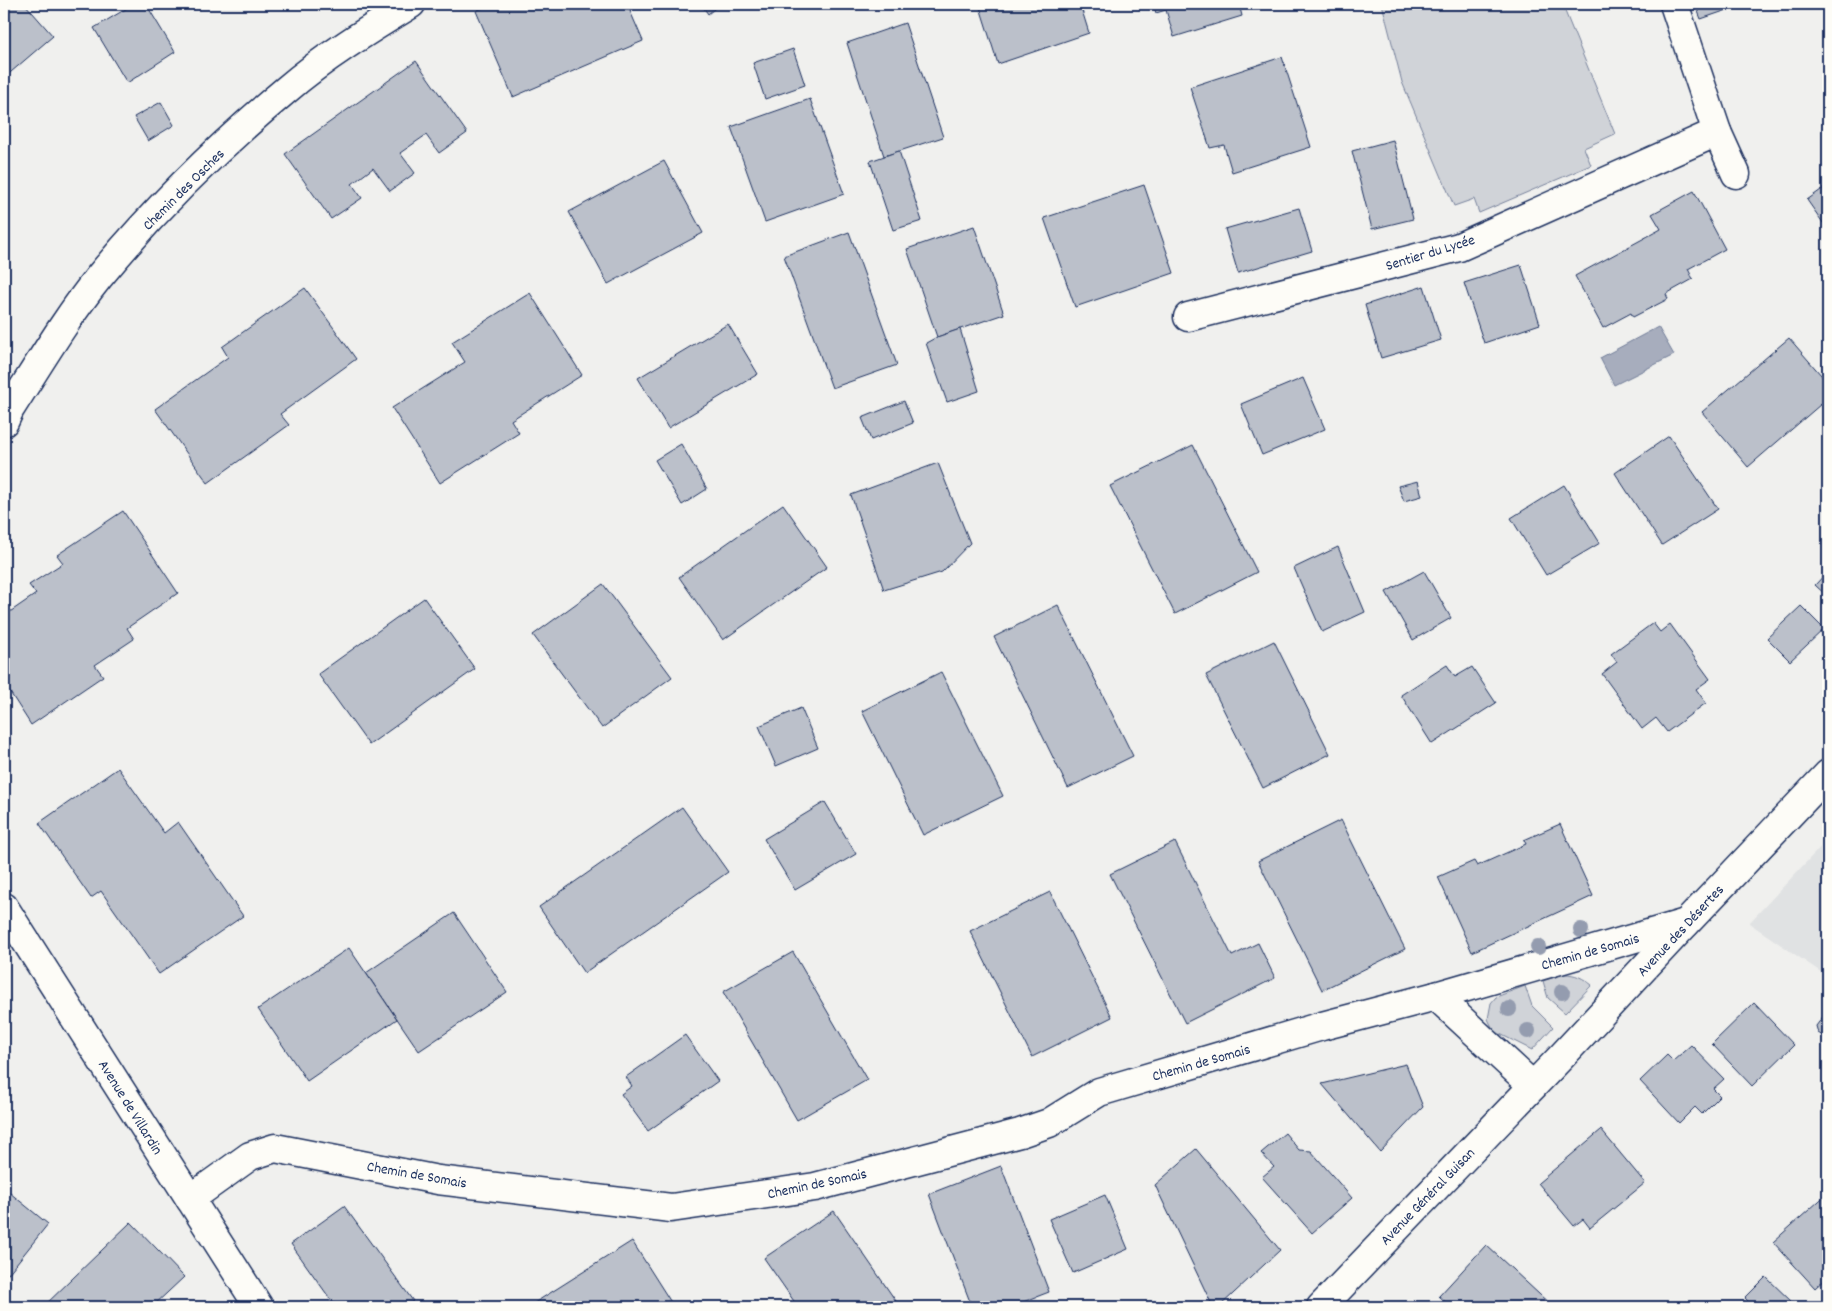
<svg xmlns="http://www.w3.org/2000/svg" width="1832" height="1311" viewBox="0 0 1832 1311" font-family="Dekko,sans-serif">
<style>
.built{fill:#e0e2e3}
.green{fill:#d0d3d8;stroke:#76819b}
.water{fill:#a7adbd;stroke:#6f7b97}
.building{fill:#bbc0ca;stroke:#1b2f5e}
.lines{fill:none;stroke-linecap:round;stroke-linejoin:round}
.street-casing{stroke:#1b2f5e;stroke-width:31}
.secondary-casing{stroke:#1b2f5e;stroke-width:31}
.street{stroke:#fdfcf7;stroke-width:28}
.secondary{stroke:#fdfcf7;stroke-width:28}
.tree{fill:#949caf}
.labels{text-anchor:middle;stroke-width:4.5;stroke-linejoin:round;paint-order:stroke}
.street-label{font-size:15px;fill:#1b2f5e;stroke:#fdfcf7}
</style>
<rect width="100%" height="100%" fill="#f0f0ee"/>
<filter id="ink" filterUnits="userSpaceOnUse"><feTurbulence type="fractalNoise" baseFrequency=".02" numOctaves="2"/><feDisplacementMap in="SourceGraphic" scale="10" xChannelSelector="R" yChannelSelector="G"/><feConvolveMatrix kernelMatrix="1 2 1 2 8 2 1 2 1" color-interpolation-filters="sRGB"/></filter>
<g filter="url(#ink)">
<path class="built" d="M1828 839V977L1749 923Z"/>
<g class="green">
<path d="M1382 4H1562L1615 134 1584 148 1591 165 1479 213 1474 199 1454 206 1402 82Z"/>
<path d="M1564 974C1576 974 1583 978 1592 985L1565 1013 1548 998 1543 981Z"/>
<path d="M1525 986 1532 1006 1553 1027 1532 1050 1494 1031 1488 1019 1491 1003 1496 997Z"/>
</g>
<path class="water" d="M1658 327 1674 355 1614 385 1600 358Z"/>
<g class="building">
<path d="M4 4H25L53 36 4 78Z"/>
<path d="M134 4H146L175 52 127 83 94 28Z"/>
<path d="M491 4H627L643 41 513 97 476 11Z"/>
<path d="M701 4H720L708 14Z"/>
<path d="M979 4H1080L1089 33 998 64Z"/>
<path d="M1153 4H1239L1242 16 1174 37 1166 10 1156 13Z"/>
<path d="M1695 4H1728L1730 9 1701 19Z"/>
<path d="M905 23 943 137 884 156 847 43Z"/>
<path d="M793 49 805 85 765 99 753 63Z"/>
<path d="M1282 57 1311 147 1232 172 1224 145 1210 148 1190 87Z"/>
<path d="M416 61 467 133 439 153 426 135 400 153 415 173 390 191 373 168 352 184 362 198 331 219 285 154Z"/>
<path d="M810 99 844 194 765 222 731 127Z"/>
<path d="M161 102 174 125 148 141 134 117Z"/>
<path d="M1393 140 1413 219 1372 229 1352 151Z"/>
<path d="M899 151 922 221 893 230 870 161Z"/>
<path d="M664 161 703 233 608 284 569 212Z"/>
<path d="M1144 185 1174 273 1075 307 1044 218Z"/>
<path d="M1828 185V230L1807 200Z"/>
<path d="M1694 191 1725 249 1688 269 1693 279 1666 294 1668 299 1633 317 1631 313 1603 328 1575 276 1661 229 1652 214Z"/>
<path d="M1299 208 1312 251 1238 273 1225 229Z"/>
<path d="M974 226 1004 314 937 337 907 249Z"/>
<path d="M849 232 897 365 832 388 784 256Z"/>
<path d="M1521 265 1540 324 1484 343 1464 283Z"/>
<path d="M1424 286 1441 340 1381 358 1365 305Z"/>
<path d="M305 288 356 359 280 414 289 425 208 483 155 409 228 357 222 347Z"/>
<path d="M530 293 582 375 511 420 519 433 440 483 392 408 465 362 452 342Z"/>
<path d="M728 324 758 374 668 428 638 378Z"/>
<path d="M960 329 979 391 947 402 926 343 937 337Z"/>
<path d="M1789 338 1828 383V398L1748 467 1702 412Z"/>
<path d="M1303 378 1325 429 1262 455 1241 404Z"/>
<path d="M904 401 913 423 871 440 862 418Z"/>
<path d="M1669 436 1718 509 1662 545 1615 473Z"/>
<path d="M681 444 707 489 682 505 655 460Z"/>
<path d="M1193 445 1257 572 1175 614 1110 486Z"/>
<path d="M938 463 970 543 942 572 884 590 851 495Z"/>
<path d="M1418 481 1422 496 1404 501 1398 486Z"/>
<path d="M1564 485 1600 543 1546 575 1511 518Z"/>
<path d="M783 504 827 567 723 640 679 577Z"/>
<path d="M123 511 178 593 127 628 134 639 95 665 103 676 31 725 4 683V616L36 594 29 585 63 563 57 555Z"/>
<path d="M1338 547 1365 612 1322 632 1294 568Z"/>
<path d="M1424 571 1451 618 1413 640 1386 592Z"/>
<path d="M1828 571V597L1815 585Z"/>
<path d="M603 584 672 677 602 728 533 635Z"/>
<path d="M424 598 475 669 369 745 318 674Z"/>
<path d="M1058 605 1133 756 1068 788 994 637Z"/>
<path d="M1801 606 1824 629 1790 661 1767 638Z"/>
<path d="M1653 623 1660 632 1670 624 1710 679 1696 689 1706 703 1667 732 1656 718 1642 729 1602 674 1617 662 1611 654Z"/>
<path d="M1274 641 1330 754 1263 788 1206 675Z"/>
<path d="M1447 665 1455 677 1472 667 1496 703 1432 744 1401 695Z"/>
<path d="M941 672 1003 796 923 835 862 711Z"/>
<path d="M801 708 818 748 776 766 759 726Z"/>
<path d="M118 768 164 833 178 822 243 916 159 974 101 891 91 898 39 823Z"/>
<path d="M825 802 856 854 795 890 764 839Z"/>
<path d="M682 807 728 872 584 973 539 907Z"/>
<path d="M1341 820 1405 949 1322 990 1258 861Z"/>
<path d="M1560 824 1593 896 1472 952 1438 877 1474 861 1477 866 1526 844 1524 840Z"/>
<path d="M1175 842 1232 956 1258 943 1275 978 1185 1023 1110 874Z"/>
<path d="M1050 892 1112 1017 1032 1057 970 931Z"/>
<path d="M454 913 507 992 419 1051 366 973Z"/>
<path d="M349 948 397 1019 307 1081 258 1009Z"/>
<path d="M793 952 867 1080 797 1120 723 992Z"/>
<path d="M1754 1003 1794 1045 1752 1086 1712 1044Z"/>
<path d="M1828 1010V1037L1823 1036 1818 1033 1816 1026Z"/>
<path d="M685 1035 718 1081 648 1131 621 1094 632 1086 626 1077Z"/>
<path d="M1691 1045 1724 1079 1713 1089 1720 1096 1702 1114 1695 1107 1679 1123 1640 1081 1667 1055 1673 1061Z"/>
<path d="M1406 1064 1423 1107 1380 1152 1322 1084Z"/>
<path d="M1601 1130 1645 1183 1590 1228 1583 1219 1574 1226 1538 1183Z"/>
<path d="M1285 1133 1299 1150 1311 1151 1352 1198 1312 1233 1262 1177 1274 1167 1261 1153Z"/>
<path d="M1196 1149 1280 1250 1219 1307H1213L1155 1185Z"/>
<path d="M1001 1166 1049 1292 1010 1307H972L929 1194Z"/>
<path d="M4 1188 48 1224 4 1279Z"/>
<path d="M1828 1193V1276L1815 1288 1773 1242Z"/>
<path d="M1105 1195 1128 1249 1073 1273 1049 1219Z"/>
<path d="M344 1206 413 1301 404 1307H336L291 1244Z"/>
<path d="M834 1211 900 1307H798L764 1258Z"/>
<path d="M131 1222 184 1277 152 1307H43Z"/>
<path d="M632 1241 674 1307H528Z"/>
<path d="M1486 1245 1553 1307H1451L1439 1296Z"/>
<path d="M1766 1277 1794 1304 1791 1307H1754L1745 1298Z"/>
</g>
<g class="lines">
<defs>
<g id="street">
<path d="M1717 132 1736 174"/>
<path d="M1188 317 1459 247 1717 132 1674 4"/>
<path d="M4 422 10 409C39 364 66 318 99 277 155 209 219 146 286 90 323 58 370 29 411 4"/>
<path d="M1436 996 1533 1086"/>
<path d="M190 1199 250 1156 275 1148 438 1180 671 1208 815 1187 1020 1133 1049 1123 1099 1092 1322 1026 1436 996 1686 923"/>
</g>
<g id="secondary">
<path d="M4 907 259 1307"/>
<path d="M1321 1307 1562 1056 1674 936 1828 774"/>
</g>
</defs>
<use href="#street" class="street-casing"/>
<use href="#secondary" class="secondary-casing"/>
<use href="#street" class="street"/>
<use href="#secondary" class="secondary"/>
</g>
<g class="tree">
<circle cx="1581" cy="930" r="8"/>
<circle cx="1538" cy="947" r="8"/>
<circle cx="1562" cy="992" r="8"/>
<circle cx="1509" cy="1009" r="8"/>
<circle cx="1528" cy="1031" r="8"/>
</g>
</g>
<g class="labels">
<g class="street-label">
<text transform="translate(183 189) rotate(-45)" y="5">Chemin des Osches</text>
<text transform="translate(1430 252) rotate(-17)" y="5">Sentier du Lycée</text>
<text transform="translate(1680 930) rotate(-47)" y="5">Avenue des Désertes</text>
<text transform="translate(1590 951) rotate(-16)" y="5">Chemin de Somais</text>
<text transform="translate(1201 1062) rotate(-16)" y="5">Chemin de Somais</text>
<text transform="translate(131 1107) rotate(58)" y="5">Avenue de Villardin</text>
<text transform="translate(417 1174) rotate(10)" y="5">Chemin de Somais</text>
<text transform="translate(817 1183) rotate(-12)" y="5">Chemin de Somais</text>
<text transform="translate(1427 1196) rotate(-46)" y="5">Avenue Général Guisan</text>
</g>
</g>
<rect width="1832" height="1311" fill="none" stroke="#fdfcf7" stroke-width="20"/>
<rect x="10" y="10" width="1812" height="1291" fill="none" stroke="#1b2f5e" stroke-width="2" filter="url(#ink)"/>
</svg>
